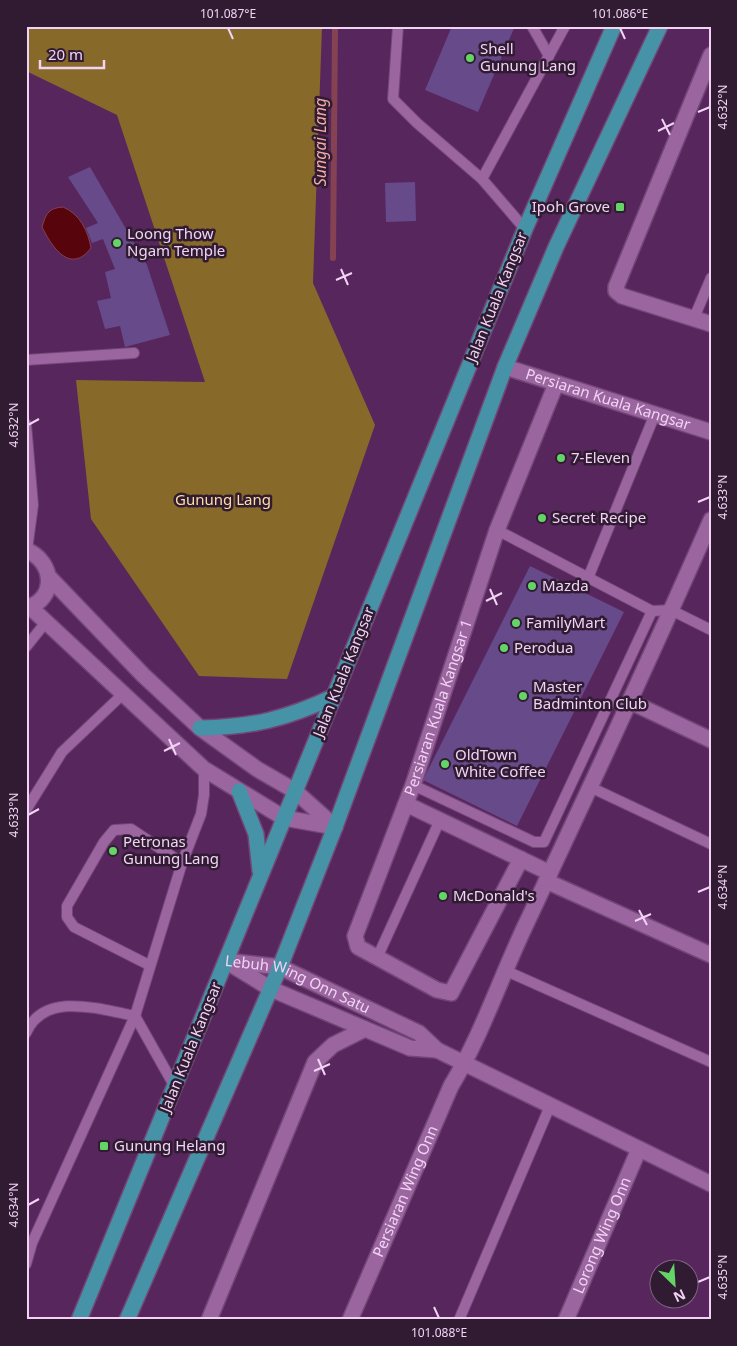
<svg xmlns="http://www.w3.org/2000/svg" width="737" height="1346" viewBox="0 0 737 1346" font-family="'Noto Sans',sans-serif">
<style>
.forest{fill:#876929}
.water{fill:#57040c;stroke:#854252}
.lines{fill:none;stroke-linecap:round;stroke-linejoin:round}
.stream{stroke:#854252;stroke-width:6}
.building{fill:#674a8a}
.service-casing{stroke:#724676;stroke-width:12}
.minor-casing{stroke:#724676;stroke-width:18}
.tertiary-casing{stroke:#724676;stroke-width:18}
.trunk-casing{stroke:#724676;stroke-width:18}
.service{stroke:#9b66a0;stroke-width:10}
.minor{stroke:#9b66a0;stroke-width:15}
.tertiary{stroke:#9b66a0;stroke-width:15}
.trunk{stroke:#4692a6;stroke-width:15}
.ticks{fill:none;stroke:#f1d4f4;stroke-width:2}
.poi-dot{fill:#65d467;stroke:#301b32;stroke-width:2}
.labels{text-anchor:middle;stroke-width:5;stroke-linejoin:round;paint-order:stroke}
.poi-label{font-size:15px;fill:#f1d4f4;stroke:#301b32;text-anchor:start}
.street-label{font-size:15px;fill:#f1d4f4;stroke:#301b32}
.park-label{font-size:15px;fill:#fedfa1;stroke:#301b32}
.water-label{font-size:16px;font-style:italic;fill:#f4aca7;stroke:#301b32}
.neatline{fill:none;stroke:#f1d4f4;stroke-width:2}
.ticks-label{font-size:12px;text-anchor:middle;fill:#f1d4f4}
</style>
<rect width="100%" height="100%" fill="#57265c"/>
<path class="forest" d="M26 26H322L313 283 375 425 287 679 199 676 91 519 76 380 205 382 117 115 26 71Z"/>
<path class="water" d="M63 207C80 214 88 231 91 248 70 275 52 247 42 227 46 213 49 208 63 207Z"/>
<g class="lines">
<path class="stream" d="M333 258 335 26"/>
</g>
<g class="building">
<path d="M452 26H515L478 112 425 90Z"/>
<path d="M90 167 147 265 170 335 125 347 120 326 105 329 97 301 111 298 105 272 115 269 103 239 92 243 86 228 98 223 68 177Z"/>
<path d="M415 182 416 221 386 222 385 183Z"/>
<path d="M530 566 624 612 517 826 423 780Z"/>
</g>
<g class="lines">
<defs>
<g id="service">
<path d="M398 26 393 99 417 123 482 179 525 229"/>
<path d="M532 26 549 56"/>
<path d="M482 179 565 26"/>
<path d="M694 318 711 278"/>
<path d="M26 360 134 353"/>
<path d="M26 424 33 505 27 550"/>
<path d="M588 578 655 414"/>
<path d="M652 611 671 610 711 630"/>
<path d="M26 647 46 622"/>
<path d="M413 785 534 842H544L652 611 497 530"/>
<path d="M590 787 711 844"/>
<path d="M26 810 62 752 123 694"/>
<path d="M377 958 440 820"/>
<path d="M149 965 74 927 67 917V906L104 842 114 830 131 829 182 863"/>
<path d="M504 970 711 1062"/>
<path d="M135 1016 175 1087"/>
<path d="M26 1033C44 991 99 1009 135 1016"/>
<path d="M26 1264 32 1243 135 1016 182 863 201 814 204 795V769"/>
<path d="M459 1320 550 1106"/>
</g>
<g id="minor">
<path d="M711 55 616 287V291L622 296 711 324"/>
<path id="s1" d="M505 367 711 432"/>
<path d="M631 702 711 740"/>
<path d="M406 804 550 873"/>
<path id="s2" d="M521 859 451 993 437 990 358 947 355 936 413 785 497 530 556 384"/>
<path d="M546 881 711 955"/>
<path d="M209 1320 315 1062 333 1045 365 1029"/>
<path id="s3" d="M350 1320 451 1086C482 1035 501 976 527 922 590 788 652 655 711 520"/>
<path id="s4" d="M566 1320 639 1149"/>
</g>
<g id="tertiary">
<path d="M26 550C54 561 58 599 26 608"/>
<path d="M49 577 143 675 200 728 257 769 295 791 335 827"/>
<path d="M30 607 204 769 284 818 335 827"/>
<path id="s5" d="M226 961 280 967 419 1033 437 1050 711 1184"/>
<path d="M229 963 271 989 410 1048 437 1050"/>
</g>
<g id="trunk">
<path d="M200 728C253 727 286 719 335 696"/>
<path d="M239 791 256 834 260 871"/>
<path d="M79 1320 525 229 614 26"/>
<path d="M127 1320 280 967 335 827 505 367 556 247 660 26"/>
</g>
</defs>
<use href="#service" class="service-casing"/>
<use href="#minor" class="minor-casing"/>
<use href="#tertiary" class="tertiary-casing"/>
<use href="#trunk" class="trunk-casing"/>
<use href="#service" class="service"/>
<use href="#minor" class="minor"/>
<use href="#tertiary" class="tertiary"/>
<use href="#trunk" class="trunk"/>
</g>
<path class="ticks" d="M228 28 233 39M620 28 625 39M698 112 710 107M662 119 670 135M658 131 674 123M341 269 348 285M336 280 352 273M28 425 39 419M698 502 710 497M490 589 497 605M486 601 502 593M169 739 176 755M164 751 180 743M28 815 39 809M698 892 710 887M639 910 647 925M635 921 651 914M318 1059 325 1075M314 1071 330 1064M28 1205 39 1199M698 1282 710 1277M434 1307 439 1318"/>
<g class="poi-dot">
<circle cx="470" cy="58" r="5"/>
<rect x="615" y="202" width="10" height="10" rx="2.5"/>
<circle cx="117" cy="243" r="5"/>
<circle cx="561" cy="458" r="5"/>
<circle cx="542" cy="518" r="5"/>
<circle cx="532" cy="586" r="5"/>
<circle cx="516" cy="623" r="5"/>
<circle cx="504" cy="648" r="5"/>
<circle cx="523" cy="696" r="5"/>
<circle cx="445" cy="764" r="5"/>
<circle cx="113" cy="851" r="5"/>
<circle cx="443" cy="896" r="5"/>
<rect x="99" y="1141" width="10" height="10" rx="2.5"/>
</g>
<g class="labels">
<g class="poi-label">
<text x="480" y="54">Shell<tspan x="480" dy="17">Gunung Lang</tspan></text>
<text x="610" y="212" text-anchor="end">Ipoh Grove</text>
<text x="127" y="239">Loong Thow<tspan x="127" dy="17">Ngam Temple</tspan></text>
<text x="571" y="463">7-Eleven</text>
<text x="552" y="523">Secret Recipe</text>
<text x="542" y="591">Mazda</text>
<text x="526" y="628">FamilyMart</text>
<text x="514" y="653">Perodua</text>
<text x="533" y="692">Master<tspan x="533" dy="17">Badminton Club</tspan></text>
<text x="455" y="760">OldTown<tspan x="455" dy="17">White Coffee</tspan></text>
<text x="123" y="847">Petronas<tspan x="123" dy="17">Gunung Lang</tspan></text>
<text x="453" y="901">McDonald's</text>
<text x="114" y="1151">Gunung Helang</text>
</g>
<g class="street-label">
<text transform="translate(497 297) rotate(-68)" y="5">Jalan Kuala Kangsar</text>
<text dy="5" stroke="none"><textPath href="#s1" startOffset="108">Persiaran Kuala Kangsar</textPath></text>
<text transform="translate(344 672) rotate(-68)" y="5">Jalan Kuala Kangsar</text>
<text dy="5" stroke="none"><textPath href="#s2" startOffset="510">Persiaran Kuala Kangsar 1</textPath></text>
<text dy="5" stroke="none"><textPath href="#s5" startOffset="76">Lebuh Wing Onn Satu</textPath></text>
<text transform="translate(191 1047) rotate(-68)" y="5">Jalan Kuala Kangsar</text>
<text dy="5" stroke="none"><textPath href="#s3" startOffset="140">Persiaran Wing Onn</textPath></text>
<text dy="5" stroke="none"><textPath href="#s4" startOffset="92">Lorong Wing Onn</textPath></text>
</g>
<g class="park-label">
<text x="223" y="505">Gunung Lang</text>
</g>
<g class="water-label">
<text transform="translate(320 142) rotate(-90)" y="6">Sungai Lang</text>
</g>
</g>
<rect width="737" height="1346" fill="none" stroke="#301b32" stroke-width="55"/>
<g transform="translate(674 1284) rotate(155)"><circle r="24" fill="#301b32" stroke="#7d6580"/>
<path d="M0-4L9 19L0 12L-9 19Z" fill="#65d467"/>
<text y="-8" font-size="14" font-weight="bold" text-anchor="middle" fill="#f1d4f4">N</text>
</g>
<path d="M40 60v8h64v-8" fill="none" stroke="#f1d4f4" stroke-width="2.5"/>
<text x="48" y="60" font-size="15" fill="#f1d4f4" stroke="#301b32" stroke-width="4" paint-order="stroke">20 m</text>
<rect x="28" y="28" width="682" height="1290" class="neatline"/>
<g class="ticks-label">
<text x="228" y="18">101.087°E</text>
<text x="620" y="18">101.086°E</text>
<text transform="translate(723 107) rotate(-90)" y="4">4.632°N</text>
<text transform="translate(14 425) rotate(-90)" y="4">4.632°N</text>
<text transform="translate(723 497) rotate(-90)" y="4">4.633°N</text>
<text transform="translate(14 815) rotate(-90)" y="4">4.633°N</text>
<text transform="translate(723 887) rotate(-90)" y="4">4.634°N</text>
<text transform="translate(14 1205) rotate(-90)" y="4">4.634°N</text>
<text transform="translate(723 1277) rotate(-90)" y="4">4.635°N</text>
<text x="439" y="1337">101.088°E</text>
</g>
</svg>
